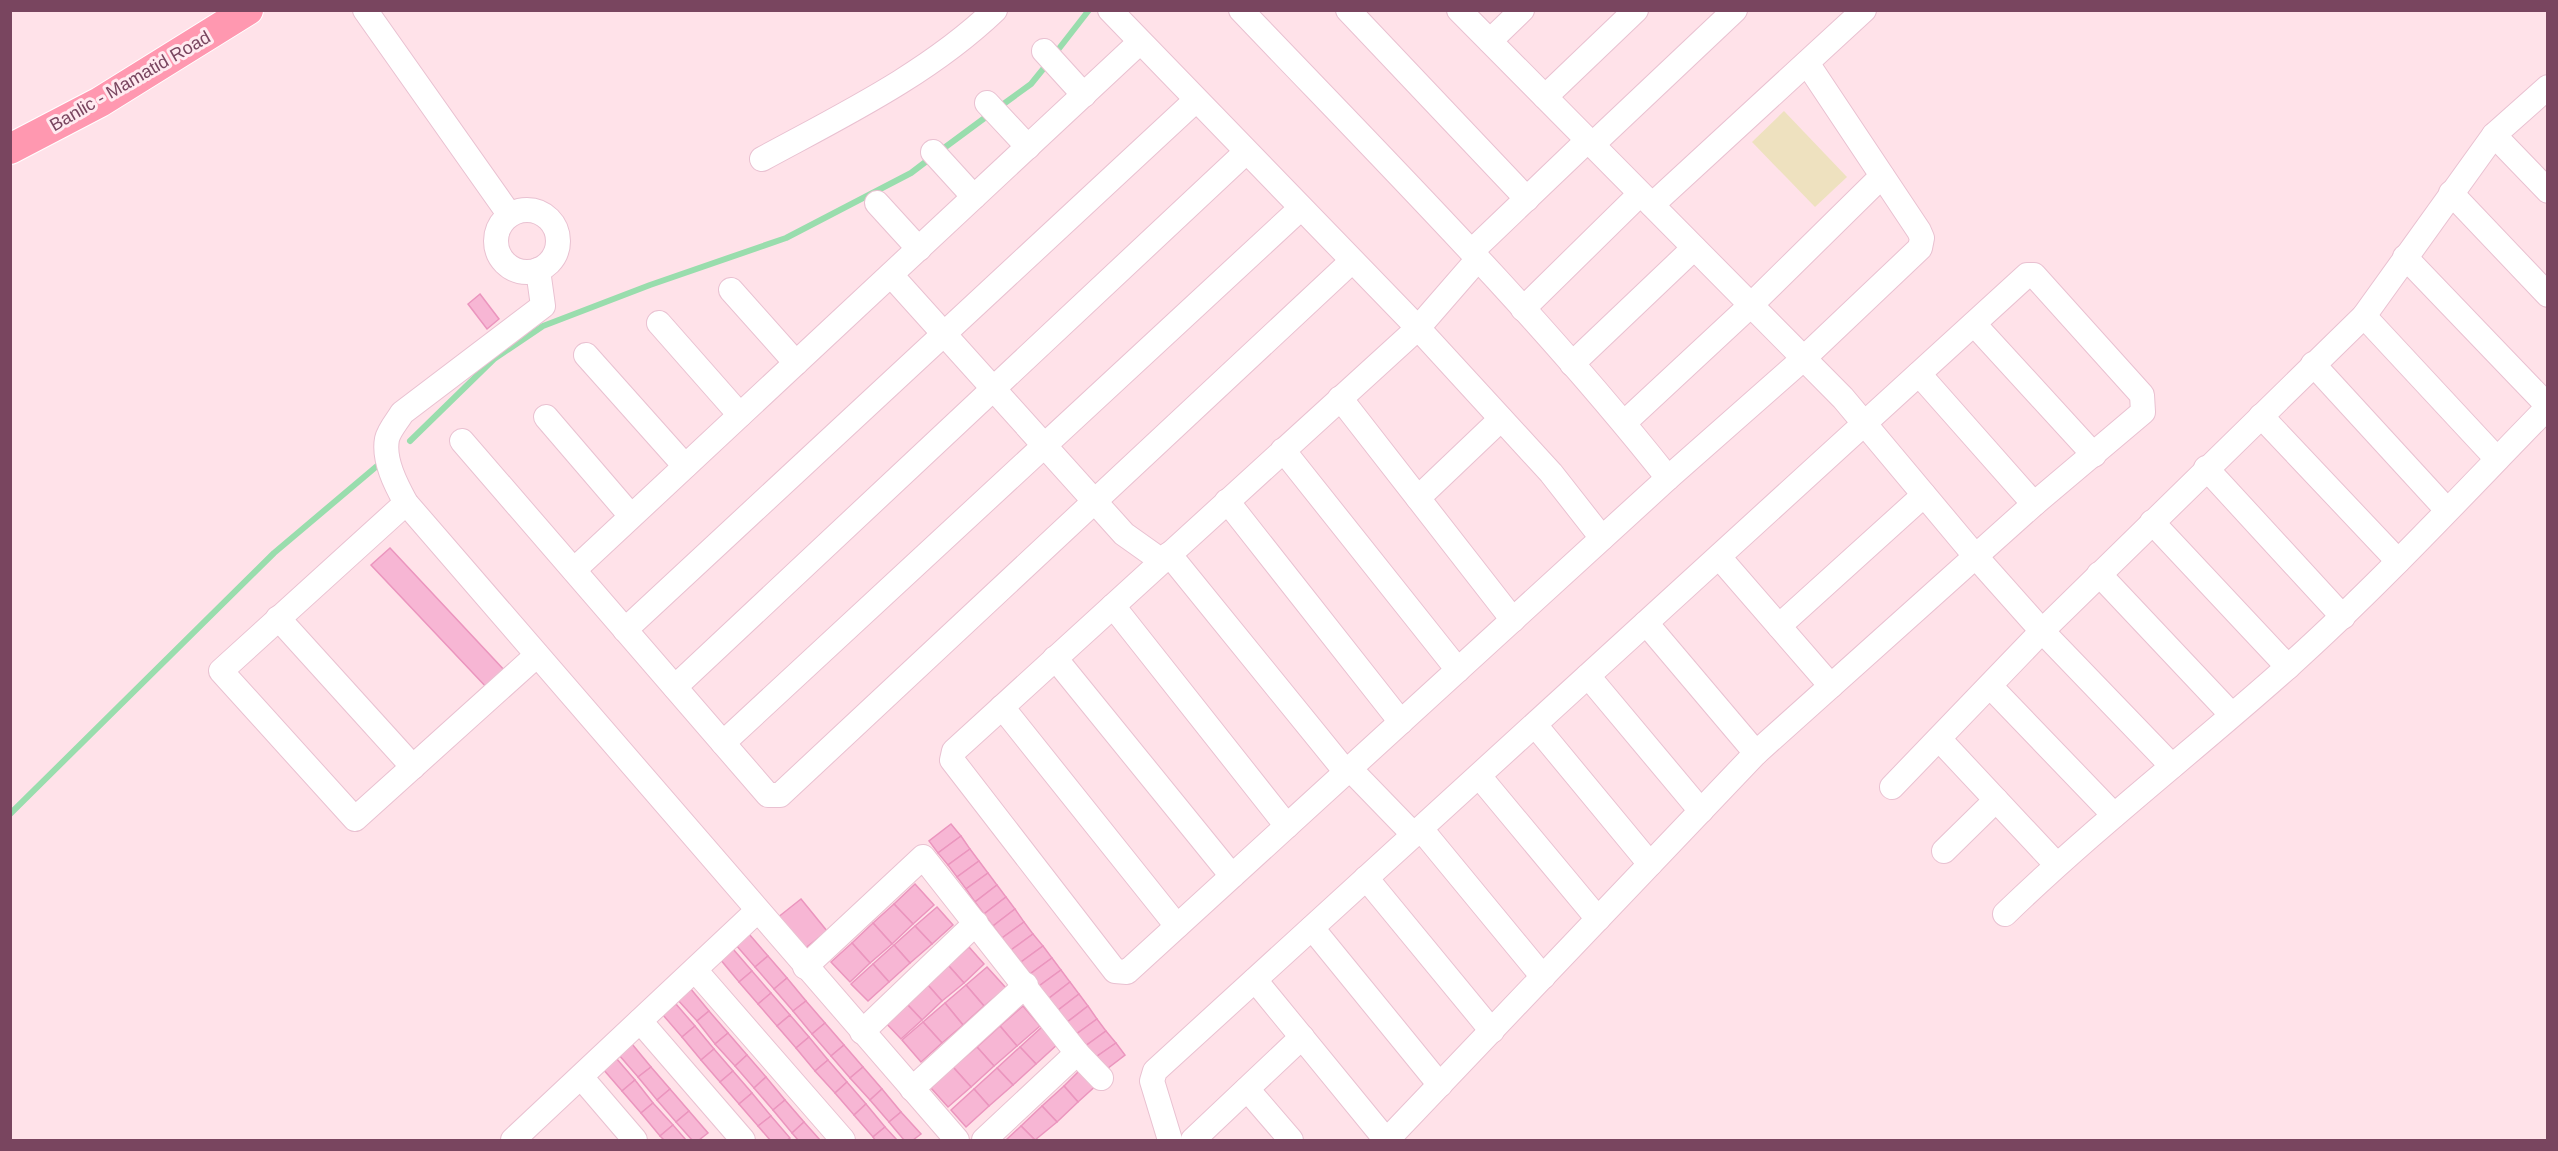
<svg xmlns="http://www.w3.org/2000/svg" width="2558" height="1151" viewBox="0 0 2558 1151" font-family="Arial,sans-serif">
<style>
.green{fill:#eee1bf}
.lines{fill:none;stroke-linecap:round;stroke-linejoin:round}
.stream{stroke:#99ddad;stroke-width:6}
.building{fill:#f7b6d4;stroke:#eb95be;stroke-width:1.5}
.minor-casing{stroke:#e9c1d1;stroke-width:26}
.major-casing{stroke:#fff;stroke-width:32}
.minor{stroke:#fff;stroke-width:24}
.major{stroke:#ff98b0;stroke-width:30}
.labels{text-anchor:middle;stroke-width:6;stroke-linejoin:round;paint-order:stroke}
.street-label{font-size:18px;fill:#79455f;stroke:#ffeaf0}
</style>
<rect width="100%" height="100%" fill="#ffe2e9"/>
<path class="green" d="M1784 111 1847 177 1815 207 1752 142Z"/>
<g class="lines">
<g class="stream">
<path d="M1054 55 1089 10"/>
<path d="M998 108 1031 84 1048 63"/>
<path d="M940 151 990 114"/>
<path d="M410 441 494 359 543 326 650 285 786 238 911 173 932 157"/>
<path d="M10 814 274 553 377 466"/>
</g>
</g>
<g class="building">
<path d="M480 294 499 319 487 329 468 304Z"/>
<path d="M390 548 506 672 488 689 371 565Z"/>
<path d="M951 824 961 836 938 853 929 841Z"/>
<path d="M961 836 970 849 948 865 938 853Z"/>
<path d="M970 849 979 861 957 877 948 865Z"/>
<path d="M979 861 988 873 966 889 957 877Z"/>
<path d="M988 873 997 885 975 902 966 889Z"/>
<path d="M915 884 934 905 913 924 894 904Z"/>
<path d="M997 885 1006 897 984 914 975 902Z"/>
<path d="M1006 897 1015 909 993 926 984 914Z"/>
<path d="M801 899 827 931 803 950 777 918Z"/>
<path d="M894 904 913 924 892 944 873 923Z"/>
<path d="M937 907 953 925 932 944 915 926Z"/>
<path d="M1015 909 1024 922 1002 938 993 926Z"/>
<path d="M1024 922 1033 934 1011 950 1002 938Z"/>
<path d="M873 923 892 944 870 963 852 943Z"/>
<path d="M915 926 932 944 910 963 894 945Z"/>
<path d="M749 934 768 956 755 967 736 945Z"/>
<path d="M1033 934 1043 946 1021 962 1011 950Z"/>
<path d="M852 943 870 963 850 982 831 962Z"/>
<path d="M894 945 910 963 889 982 873 964Z"/>
<path d="M1043 946 1052 958 1030 974 1021 962Z"/>
<path d="M969 947 984 964 964 983 948 965Z"/>
<path d="M733 949 752 971 739 982 720 959Z"/>
<path d="M768 956 787 978 774 989 755 967Z"/>
<path d="M1052 958 1061 970 1039 986 1030 974Z"/>
<path d="M873 964 889 982 868 1001 851 984Z"/>
<path d="M948 965 964 983 942 1001 927 984Z"/>
<path d="M987 967 1006 988 984 1006 966 985Z"/>
<path d="M1061 970 1070 982 1048 999 1039 986Z"/>
<path d="M752 971 771 993 758 1004 739 982Z"/>
<path d="M787 978 806 1001 793 1011 774 989Z"/>
<path d="M1070 982 1079 994 1057 1011 1048 999Z"/>
<path d="M927 984 942 1001 922 1020 906 1003Z"/>
<path d="M966 985 984 1006 963 1025 945 1003Z"/>
<path d="M690 988 709 1011 697 1021 677 999Z"/>
<path d="M771 993 790 1015 777 1026 758 1004Z"/>
<path d="M1079 994 1088 1006 1066 1023 1057 1011Z"/>
<path d="M806 1001 825 1023 812 1034 793 1011Z"/>
<path d="M906 1003 922 1020 901 1039 885 1022Z"/>
<path d="M945 1003 963 1025 942 1043 923 1022Z"/>
<path d="M676 1004 695 1026 682 1037 663 1015Z"/>
<path d="M1023 1006 1040 1026 1017 1046 1000 1026Z"/>
<path d="M1088 1006 1097 1019 1075 1035 1066 1023Z"/>
<path d="M709 1011 728 1033 715 1044 697 1021Z"/>
<path d="M790 1015 809 1037 796 1048 777 1026Z"/>
<path d="M1097 1019 1106 1031 1084 1047 1075 1035Z"/>
<path d="M923 1022 942 1043 921 1062 902 1040Z"/>
<path d="M825 1023 844 1045 831 1056 812 1034Z"/>
<path d="M695 1026 714 1049 701 1060 682 1037Z"/>
<path d="M1000 1026 1017 1046 994 1066 977 1047Z"/>
<path d="M1043 1026 1059 1043 1036 1064 1020 1047Z"/>
<path d="M1106 1031 1116 1043 1093 1059 1084 1047Z"/>
<path d="M728 1033 747 1055 735 1066 715 1044Z"/>
<path d="M809 1037 828 1060 815 1071 796 1048Z"/>
<path d="M1116 1043 1125 1055 1103 1072 1093 1059Z"/>
<path d="M632 1044 651 1067 638 1077 619 1055Z"/>
<path d="M844 1045 863 1067 850 1078 831 1056Z"/>
<path d="M977 1047 994 1066 971 1087 953 1067Z"/>
<path d="M1020 1047 1036 1064 1013 1085 997 1068Z"/>
<path d="M714 1049 733 1071 720 1082 701 1060Z"/>
<path d="M747 1055 766 1077 754 1088 735 1066Z"/>
<path d="M616 1058 635 1080 622 1091 603 1069Z"/>
<path d="M828 1060 847 1082 835 1093 815 1071Z"/>
<path d="M1084 1066 1100 1082 1078 1102 1064 1086Z"/>
<path d="M651 1067 670 1089 657 1100 638 1077Z"/>
<path d="M863 1067 882 1089 870 1100 850 1078Z"/>
<path d="M953 1067 971 1087 948 1107 931 1088Z"/>
<path d="M997 1068 1013 1085 989 1106 974 1089Z"/>
<path d="M733 1071 752 1093 739 1104 720 1082Z"/>
<path d="M766 1077 785 1100 773 1110 754 1088Z"/>
<path d="M635 1080 653 1103 641 1113 622 1091Z"/>
<path d="M847 1082 866 1104 854 1115 835 1093Z"/>
<path d="M1064 1086 1078 1102 1057 1122 1042 1106Z"/>
<path d="M670 1089 689 1111 676 1122 657 1100Z"/>
<path d="M882 1089 901 1112 889 1122 870 1100Z"/>
<path d="M974 1089 989 1106 966 1127 951 1110Z"/>
<path d="M752 1093 771 1116 758 1126 739 1104Z"/>
<path d="M785 1100 804 1122 792 1133 773 1110Z"/>
<path d="M653 1103 673 1125 660 1136 641 1113Z"/>
<path d="M866 1104 885 1127 873 1137 854 1115Z"/>
<path d="M1042 1106 1057 1122 1035 1140 1021 1126Z"/>
<path d="M689 1111 708 1133 699 1140H692L676 1122Z"/>
<path d="M901 1112 921 1134 913 1140H904L889 1122Z"/>
<path d="M771 1116 790 1138 787 1140H770L758 1126Z"/>
<path d="M804 1122 820 1140H798L792 1133Z"/>
<path d="M673 1125 686 1140H664L660 1136Z"/>
<path d="M1021 1126 1035 1140H1006Z"/>
<path d="M885 1127 897 1140H875L873 1137Z"/>
</g>
<g class="lines">
<defs>
<g id="minor">
<path d="M365 10 509 214"/>
<path d="M1110 10 1418 328 1551 473 1602 538"/>
<path d="M1241 10C1387 163 1537 313 1668 478"/>
<path d="M1348 10 1527 199"/>
<path d="M1459 10 1843 398 1977 558 2042 631 2172 766"/>
<path d="M1490 41 1522 10"/>
<path d="M1044 51 1084 95"/>
<path d="M1545 97 1636 10"/>
<path d="M987 103 1028 147"/>
<path d="M2494 135 2548 191"/>
<path d="M1592 145 1735 10"/>
<path d="M933 152 974 197"/>
<path d="M762 159C843 115 928 74 995 10"/>
<path d="M2451 193 2548 295"/>
<path d="M877 203 919 249"/>
<path d="M1652 205 1864 10"/>
<circle cx="527" cy="241" r="31"/>
<path d="M1472 251 1588 140"/>
<path d="M2405 257 2548 406"/>
<path d="M1478 259 1418 328 954 751 952 760 1115 971 1127 972 1668 478 1803 359 1920 248 1922 238 1919 231 1807 63"/>
<path d="M538 270 543 306 402 413C398 420 389 430 387 439 383 460 396 485 406 503L957 1140"/>
<path d="M891 275 1124 534 1162 561"/>
<path d="M731 290 796 363"/>
<path d="M1523 309 1640 194"/>
<path d="M2364 316 2497 459"/>
<path d="M659 323 740 415"/>
<path d="M1974 324 2094 455"/>
<path d="M586 355 685 466"/>
<path d="M1572 364 1694 248"/>
<path d="M2313 364 2447 510"/>
<path d="M1919 374 2034 504"/>
<path d="M1340 398 1513 620"/>
<path d="M2261 416 2398 561"/>
<path d="M546 417 631 516"/>
<path d="M1624 423 1751 305 1882 176"/>
<path d="M462 441 768 795H780L1352 261"/>
<path d="M1283 450 1458 670"/>
<path d="M2206 468 2343 617"/>
<path d="M1418 498 1501 419"/>
<path d="M1227 501 1401 722"/>
<path d="M406 503 221 671 355 819 537 655"/>
<path d="M2152 522 2288 667"/>
<path d="M1169 554 1346 772"/>
<path d="M1719 557 1831 686"/>
<path d="M574 570 1140 42"/>
<path d="M2099 574 2231 714"/>
<path d="M1113 606 1287 826"/>
<path d="M278 618 413 767"/>
<path d="M1646 623 1756 753"/>
<path d="M1779 626 1924 495"/>
<path d="M625 630 1196 100"/>
<path d="M1055 658 1232 876"/>
<path d="M1588 676 1701 811"/>
<path d="M1990 686 2114 815"/>
<path d="M675 687 1246 152"/>
<path d="M1002 707 1177 926"/>
<path d="M1535 725 1650 864"/>
<path d="M1940 740 2056 864"/>
<path d="M723 743 1301 208"/>
<path d="M1350 769 1414 835"/>
<path d="M1479 776 1598 919"/>
<path d="M1892 787 2042 631 2364 316 2494 135 2548 87"/>
<path d="M1421 829 1543 977"/>
<path d="M1944 851 1996 800"/>
<path d="M1366 878 1492 1031"/>
<path d="M2005 914C2096 826 2196 749 2290 665 2380 584 2463 494 2548 407"/>
<path d="M1312 928 1440 1085"/>
<path d="M805 967 923 857 1077 1053 1101 1078"/>
<path d="M695 970 843 1140"/>
<path d="M1255 980 1386 1140"/>
<path d="M640 1021 743 1140"/>
<path d="M862 1032 976 923"/>
<path d="M581 1077 635 1140"/>
<path d="M912 1089 1026 985"/>
<path d="M1247 1089 1291 1140"/>
<path d="M513 1140 757 911"/>
<path d="M984 1140 1077 1053"/>
<path d="M1170 1140 1152 1081 1155 1071 2027 275H2034L2142 395 2143 412 2034 504 1756 753 1387 1140"/>
<path d="M1193 1140 1302 1037"/>
</g>
<path id="major" d="M10 149 100 102 248 10"/>
</defs>
<use href="#minor" class="minor-casing"/>
<use href="#major" class="major-casing"/>
<use href="#minor" class="minor"/>
<use href="#major" class="major"/>
</g>
<g class="labels">
<g class="street-label">
<text transform="translate(130 81) rotate(-30)" y="6">Banlic - Mamatid Road</text>
</g>
</g>
<rect width="2558" height="1151" fill="none" stroke="#79455f" stroke-width="24"/>
</svg>
